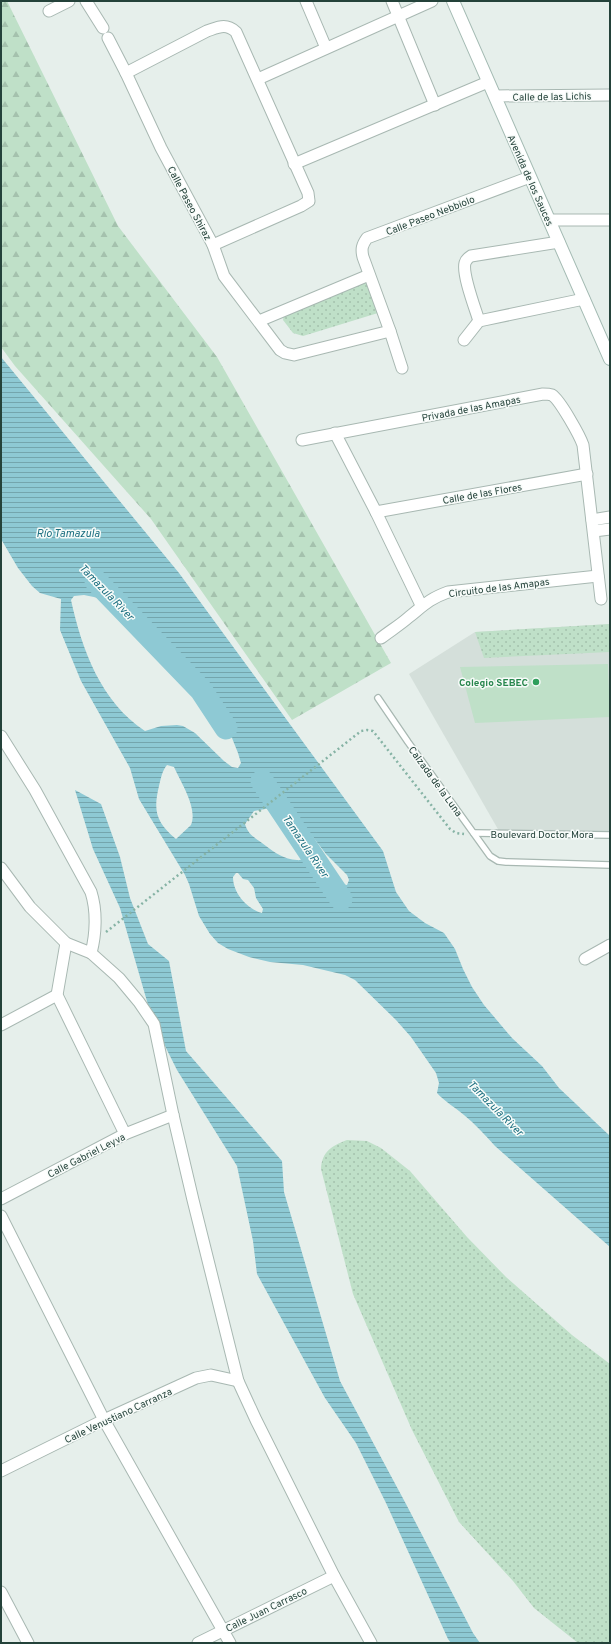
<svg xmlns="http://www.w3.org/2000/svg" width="611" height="1644" viewBox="0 0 611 1644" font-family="Overpass,sans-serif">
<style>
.built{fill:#d4dfda}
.grass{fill:url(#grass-dots)}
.forest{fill:url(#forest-firs)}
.pitch{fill:#bfe0c8}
.water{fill:url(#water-rules);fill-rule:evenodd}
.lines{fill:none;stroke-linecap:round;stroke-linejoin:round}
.river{stroke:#8ec9d4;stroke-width:23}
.lane-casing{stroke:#a8b8b2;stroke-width:8}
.street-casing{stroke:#a8b8b2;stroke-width:13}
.secondary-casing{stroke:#a4bbb3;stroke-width:14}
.path{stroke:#86b3a5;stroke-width:2.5;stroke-dasharray:2 3;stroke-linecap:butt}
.lane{stroke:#fff;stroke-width:5.5}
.street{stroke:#fff;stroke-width:11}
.secondary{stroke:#fff;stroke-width:12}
.leisure-dot{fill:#2e9e5b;stroke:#f7fbf9;stroke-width:1.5}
.labels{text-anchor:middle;stroke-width:3;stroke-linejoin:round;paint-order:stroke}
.street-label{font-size:10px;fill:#24423a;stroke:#f7fbf9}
.leisure-label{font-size:10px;font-weight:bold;fill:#27864d;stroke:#f7fbf9;text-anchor:end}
.water-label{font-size:11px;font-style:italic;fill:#1c6f80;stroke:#f7fbf9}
</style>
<defs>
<pattern id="grass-dots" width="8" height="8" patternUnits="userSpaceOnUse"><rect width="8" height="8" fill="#bfe0c8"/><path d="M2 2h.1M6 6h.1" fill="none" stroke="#a4c1ad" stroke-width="1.8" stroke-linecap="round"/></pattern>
<pattern id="forest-firs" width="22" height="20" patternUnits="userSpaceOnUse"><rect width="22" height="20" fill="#bfe0c8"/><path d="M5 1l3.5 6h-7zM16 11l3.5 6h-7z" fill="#a4c1ad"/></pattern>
<pattern id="water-rules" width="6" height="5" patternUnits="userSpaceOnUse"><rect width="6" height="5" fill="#8ec9d4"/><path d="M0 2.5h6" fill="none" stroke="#74a5ad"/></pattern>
</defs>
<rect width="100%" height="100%" fill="#e6efeb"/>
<path class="built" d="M610 624V832L499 831 409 674 475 632Z"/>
<g class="grass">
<path d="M364 277 378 313 303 336 293 333 283 320 284 314Z"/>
<path d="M610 624V652L484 658 475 632Z"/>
<path d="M347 1140 367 1141 381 1148 410 1171 467 1237 506 1277 572 1335 610 1364V1643H578L534 1608 513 1581 459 1522 412 1430 353 1294 321 1169C322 1151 332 1146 347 1140Z"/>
</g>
<path class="forest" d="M1 1H7L118 226 217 357 391 663 292 720 151 519 15 366 1 347Z"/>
<path class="pitch" d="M608 664 610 717 475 723 460 667Z"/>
<g class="water">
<path d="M1 357 179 573 383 851 396 892 409 911 425 923 444 933 455 949 463 969 472 987 484 1005 512 1038 542 1066 559 1088 610 1136V1247L495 1146C485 1135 475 1124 464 1115 455 1107 445 1102 437 1093L439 1083 436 1073 411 1037 396 1020 355 980 345 975 303 965 270 962 249 957 228 949 218 943 210 934 199 916 189 884 185 875 139 799 130 768 81 681 60 630 61 599 40 593 32 586 18 568 1 539ZM84 595C103 599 128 601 142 616L182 664 195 681 202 688 211 707 232 738 238 753 241 763 238 768 232 767 224 761 195 733 183 726 177 725 161 726 145 731C101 702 82 650 71 600L74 596ZM167 765 174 767C181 783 198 808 191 825L176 839C156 822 153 811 159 786 161 778 162 771 167 765ZM282 806 289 807 293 811 326 854 347 875 349 880 347 885 342 884 317 868 308 857C304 857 301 861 297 860 284 859 275 853 266 846 258 839 248 836 245 824L254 811ZM236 873H238L243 879 248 880 254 888 256 898 263 909 262 913C247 909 233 893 233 877Z"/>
<path d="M75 790 101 804 120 857 130 898 148 944 169 961 186 1051 282 1161 284 1192 340 1381 406 1504 473 1633 480 1643H451L448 1639 386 1503 356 1443 325 1398 257 1274 253 1241 237 1166 177 1070 153 1022 120 908 93 849Z"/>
</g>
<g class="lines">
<g class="river">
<path d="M96 581 201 690 226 728"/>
<path d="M262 781 341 899"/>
</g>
<defs>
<g id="lane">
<path d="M378 698 408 742 490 856 498 861 506 862 610 865"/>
<path d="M474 833 610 835"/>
</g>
<g id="street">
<path d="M86 1 103 28"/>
<path d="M306 1 326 48"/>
<path d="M392 1 435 105"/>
<path d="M49 11 69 1"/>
<path d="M108 38 126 73 161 148 213 245 224 276 280 350 285 353 294 355 390 331"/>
<path d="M126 73 207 31C219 27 226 23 236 32L308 193 309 201 301 206 213 245"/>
<path d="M258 79 432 1"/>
<path d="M495 96 610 95"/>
<path d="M294 164 488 82"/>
<path d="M549 220H610"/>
<path d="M259 321 369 275"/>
<path d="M479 321C475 308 462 274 465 263 466 259 468 258 471 256L559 242"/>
<path d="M464 340 479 321 584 299"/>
<path d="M402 368 390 331 363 257C361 249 362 245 367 238L530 177"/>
<path d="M335 433 376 512 421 605"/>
<path d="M302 440 543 394C545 394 549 394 552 395 560 400 580 436 583 445L601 599"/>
<path d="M376 512 587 474"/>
<path d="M592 520 610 517"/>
<path d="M594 531 610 529"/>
<path d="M381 638C390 631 400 625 409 617 424 605 429 599 448 592L598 576"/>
<path d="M1 736 35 790 91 892C97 911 96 934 91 953"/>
<path d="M1 868 30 907 66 943 91 953 119 978 139 1002 154 1024 173 1115 193 1200 238 1381 256 1420 334 1576 371 1643"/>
<path d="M66 943 57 995 125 1134"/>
<path d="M585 959 610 945"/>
<path d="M1 1025 57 995"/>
<path d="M1 1199 125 1134 173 1115"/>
<path d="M1 1216 104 1420 230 1643"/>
<path d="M1 1471 104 1420 196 1378 211 1375 238 1381"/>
<path d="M1 1592 28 1643"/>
<path d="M198 1643 334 1576"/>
</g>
<path id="secondary" d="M453 1 610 359"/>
</defs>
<use href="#lane" class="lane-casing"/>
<use href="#street" class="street-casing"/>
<use href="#secondary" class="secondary-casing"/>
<path class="path" d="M106 932 361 731 367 730 373 731 450 829 456 833 464 834"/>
<use href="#lane" class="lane"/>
<use href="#street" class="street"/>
<use href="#secondary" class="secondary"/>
</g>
<circle class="leisure-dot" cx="536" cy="682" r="4"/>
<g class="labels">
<g class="street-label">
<text transform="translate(552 96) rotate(-1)" y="4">Calle de las Lichis</text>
<text transform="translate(531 180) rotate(66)" y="4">Avenida de los Sauces</text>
<text transform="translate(190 203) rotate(62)" y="4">Calle Paseo Shiraz</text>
<text transform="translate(430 215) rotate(-21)" y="4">Calle Paseo Nebbiolo</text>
<text transform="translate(471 408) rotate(-11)" y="4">Privada de las Amapas</text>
<text transform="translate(482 493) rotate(-10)" y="4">Calle de las Flores</text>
<text transform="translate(499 587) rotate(-7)" y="4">Circuito de las Amapas</text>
<text transform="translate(436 781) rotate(54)" y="4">Calzada de la Luna</text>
<text x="542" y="838">Boulevard Doctor Mora</text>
<text transform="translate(86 1155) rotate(-27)" y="4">Calle Gabriel Leyva</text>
<text transform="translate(118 1415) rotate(-25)" y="4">Calle Venustiano Carranza</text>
<text transform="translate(266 1609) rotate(-26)" y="4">Calle Juan Carrasco</text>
</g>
<g class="leisure-label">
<text x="528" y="686">Colegio SEBEC</text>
</g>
<g class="water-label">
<text x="68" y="537">Río Tamazula</text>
<text transform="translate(107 592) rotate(46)" y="4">Tamazula River</text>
<text transform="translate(306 846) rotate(56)" y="4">Tamazula River</text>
<text transform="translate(496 1108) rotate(45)" y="4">Tamazula River</text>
</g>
</g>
<rect width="611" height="1644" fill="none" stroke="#24423a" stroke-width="4"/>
</svg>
